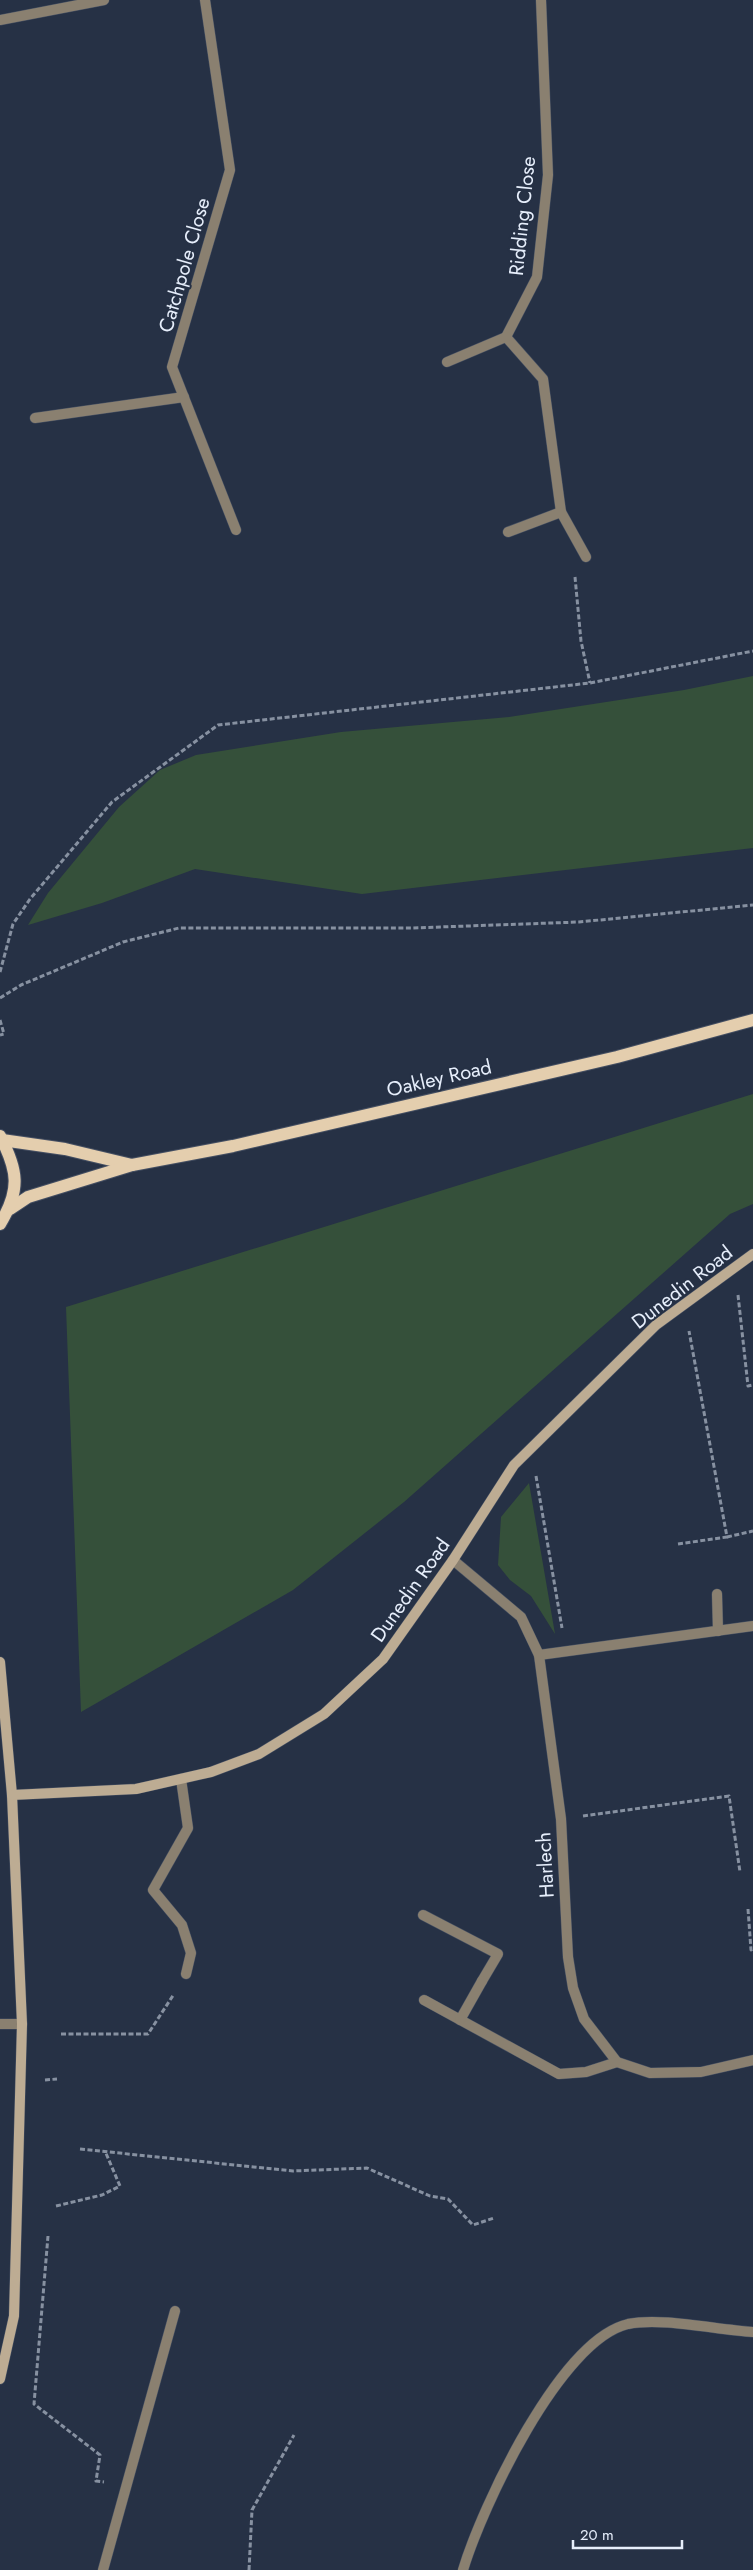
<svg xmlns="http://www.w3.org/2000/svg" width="753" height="2570" viewBox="0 0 753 2570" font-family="Jost,sans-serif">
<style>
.green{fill:#35503a}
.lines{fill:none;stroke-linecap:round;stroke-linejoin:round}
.lane-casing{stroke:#454f62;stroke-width:11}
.street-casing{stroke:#454f62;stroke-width:11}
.secondary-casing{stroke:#454f62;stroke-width:11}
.primary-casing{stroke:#454f62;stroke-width:14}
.path{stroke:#8791a1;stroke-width:3;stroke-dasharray:5 2.5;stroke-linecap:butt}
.lane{stroke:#8a8070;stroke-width:10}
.street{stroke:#8a8070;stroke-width:10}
.secondary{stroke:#bdac93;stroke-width:10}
.primary{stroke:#e4ceae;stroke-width:12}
.labels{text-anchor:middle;stroke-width:4;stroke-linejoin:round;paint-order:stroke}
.street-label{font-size:20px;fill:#e6eefb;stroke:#263145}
</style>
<rect width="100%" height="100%" fill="#263145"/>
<g class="green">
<path d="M753 676V848L362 894 195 869 102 903 28 925 48 893 119 807 160 770 196 755 341 732 509 717 684 690Z"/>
<path d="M753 1094V1204L730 1214 404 1502 293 1590 81 1712 66 1307Z"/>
<path d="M529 1483 555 1634 531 1596 510 1580 498 1565 501 1517Z"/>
</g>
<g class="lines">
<defs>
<g id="lane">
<path d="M35 418 184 397"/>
<path d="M181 1779 188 1828 153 1890 182 1925 191 1953 186 1974"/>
<path d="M423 1915 498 1954 482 1981"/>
</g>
<g id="street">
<path d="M205 0 230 170 172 367 236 530"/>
<path d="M541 0 548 175 537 277 506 337 543 379 561 512 586 557"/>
<path d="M0 20 104 0"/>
<path d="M447 362 506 337"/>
<path d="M508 532 561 512"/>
<path d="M453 1560 521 1617 539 1655 561 1819 568 1957 573 1988 584 2019 617 2062 650 2073 701 2072 753 2060"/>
<path d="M717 1594 718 1631"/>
<path d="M539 1655 753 1626"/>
<path d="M424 2000 559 2074 586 2072 617 2062"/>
<path d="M460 2020 482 1981"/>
<path d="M0 2024H22"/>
<path d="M103 2570 175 2311"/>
<path d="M463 2570C482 2507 560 2340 628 2324 662 2317 717 2330 753 2332"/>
</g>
<g id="secondary">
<path d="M0 1662 12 1795 22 2024 14 2316 0 2379"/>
<path d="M12 1795 136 1789 211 1772 259 1754 324 1714 383 1659 453 1560 514 1465 656 1325 753 1254"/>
</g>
<g id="primary">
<path d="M2 1140 65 1149 132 1165"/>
<path d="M10 1209 28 1197 132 1165 233 1146 617 1057 753 1020"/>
<path d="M0 1224C21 1190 18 1170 0 1136"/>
</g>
</defs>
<use href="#lane" class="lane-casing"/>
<use href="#street" class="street-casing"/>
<use href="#secondary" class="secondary-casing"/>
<use href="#primary" class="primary-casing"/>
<g class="path">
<path d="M575 577 581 641 590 683"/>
<path d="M0 972 13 924 30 899 112 802 218 725 590 683 753 651"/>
<path d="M0 998 21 985 123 942 179 928H412L579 922 753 905"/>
<path d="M0 1020 4 1034 0 1035"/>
<path d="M738 1295 748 1386 753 1385"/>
<path d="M536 1476 562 1628"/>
<path d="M727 1537 753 1531"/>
<path d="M678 1544 727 1537 689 1331"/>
<path d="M583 1816 729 1796 740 1872"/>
<path d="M748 1909 751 1950 753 1949"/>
<path d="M61 2034H148L174 1994"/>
<path d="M45 2080 57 2079"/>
<path d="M80 2149 293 2171 367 2168 430 2196 448 2199 473 2225 494 2218"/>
<path d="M56 2206 102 2195 120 2186 105 2151"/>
<path d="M48 2236 34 2404 100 2455 96 2481 104 2482"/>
<path d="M249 2570 252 2510 294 2435"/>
</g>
<use href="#lane" class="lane"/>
<use href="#street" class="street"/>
<use href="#secondary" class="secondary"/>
<use href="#primary" class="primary"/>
</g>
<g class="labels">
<g class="street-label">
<text transform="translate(522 216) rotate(-84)" y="7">Ridding Close</text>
<text transform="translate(184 265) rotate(-74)" y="7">Catchpole Close</text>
<text transform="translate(439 1078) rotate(-13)" y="7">Oakley Road</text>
<text transform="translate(682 1287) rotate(-38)" y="7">Dunedin Road</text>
<text transform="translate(410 1590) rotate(-55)" y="7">Dunedin Road</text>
<text transform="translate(545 1865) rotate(-93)" y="7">Harlech</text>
</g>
</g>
<path d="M573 2540v8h109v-8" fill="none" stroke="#e6eefb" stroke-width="2.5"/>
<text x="580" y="2540" font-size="15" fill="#e6eefb" stroke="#263145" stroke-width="4" paint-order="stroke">20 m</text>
</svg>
